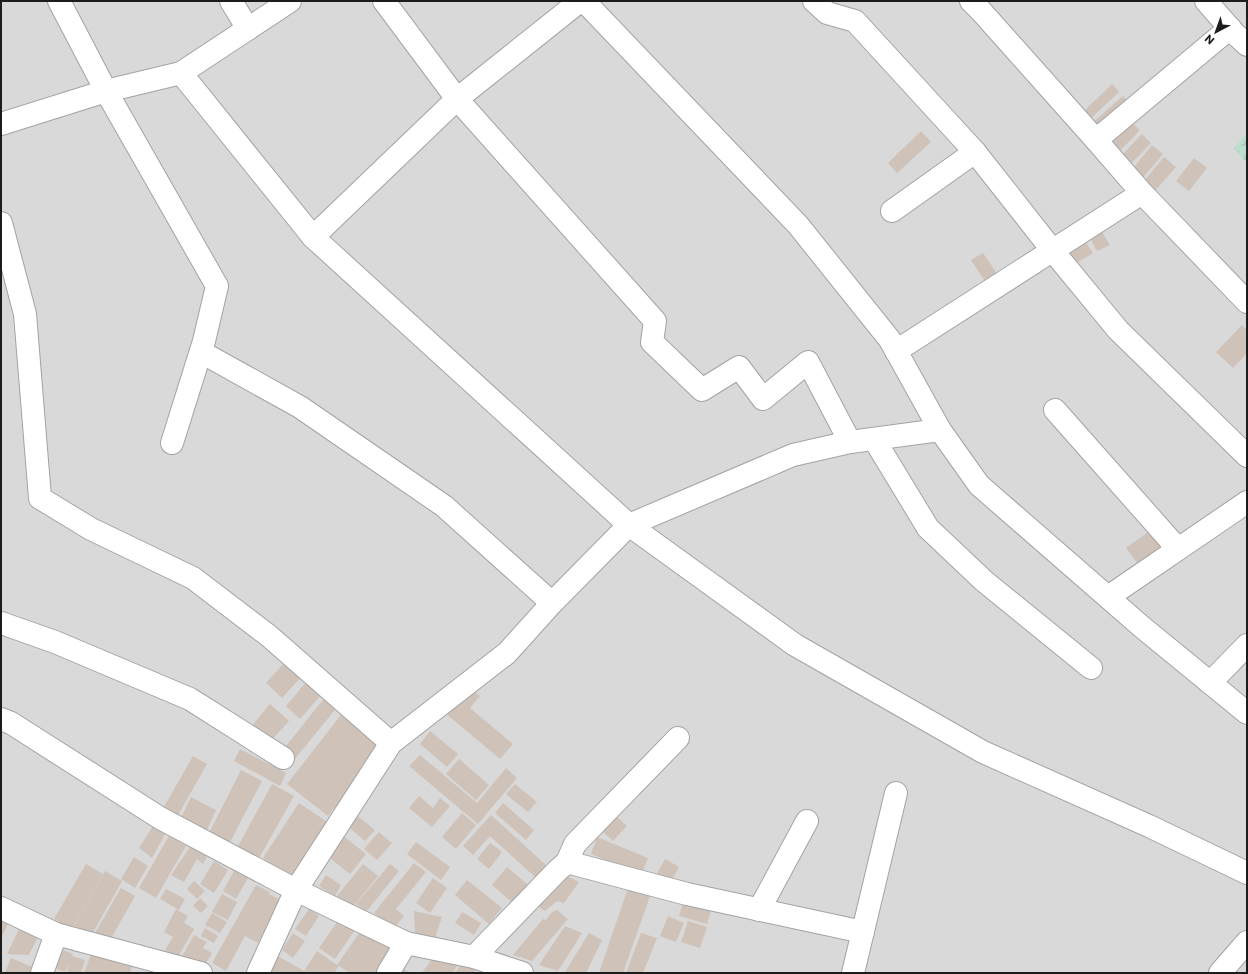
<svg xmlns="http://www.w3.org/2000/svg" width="1248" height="974" viewBox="0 0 1248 974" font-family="Commissioner,sans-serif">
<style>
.residential{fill:#dad9d9}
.wetland{fill:url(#wetland-marsh)}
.building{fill:#cfc2b9}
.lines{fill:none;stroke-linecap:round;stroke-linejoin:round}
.minor-casing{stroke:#a3a3a3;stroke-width:24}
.minor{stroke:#fff;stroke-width:22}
</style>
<defs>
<pattern id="wetland-marsh" width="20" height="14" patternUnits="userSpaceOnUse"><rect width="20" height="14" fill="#bcdfcd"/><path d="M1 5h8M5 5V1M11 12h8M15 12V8" fill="none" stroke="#a1bfaf"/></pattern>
</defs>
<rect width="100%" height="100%" fill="#efeae1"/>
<rect class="residential" x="1" y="1" width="1246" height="972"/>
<path class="wetland" d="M1247 133V163L1234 148Z"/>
<g class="building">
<path d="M1112 84 1119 92 1089 120 1082 113Z"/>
<path d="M1123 96 1131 106 1101 133 1092 123Z"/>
<path d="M1128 119 1140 130 1117 154 1105 142Z"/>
<path d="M921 131 931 142 897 173 888 163Z"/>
<path d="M1142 134 1151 143 1129 166 1120 157Z"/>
<path d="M1152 145 1163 154 1141 180 1131 171Z"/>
<path d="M1164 157 1176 167 1155 191 1144 181Z"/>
<path d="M1194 158 1207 168 1189 191 1176 181Z"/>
<path d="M1101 230 1110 245 1097 251 1089 236Z"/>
<path d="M1085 241 1093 253 1070 267 1063 255Z"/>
<path d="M983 253 998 275 986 283 971 260Z"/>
<path d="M1242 325 1247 330V353L1233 368 1216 352Z"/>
<path d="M1157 526 1168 542 1138 564 1126 548Z"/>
<path d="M287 660 303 675 282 698 266 683Z"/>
<path d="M307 681 322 694 300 719 286 706Z"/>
<path d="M472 690 480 696 470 708 513 744 500 759 444 712Z"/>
<path d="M326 696 338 706 294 760 282 751Z"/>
<path d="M270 704 289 721 269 743 251 727Z"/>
<path d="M341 715 382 747 328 816 287 784Z"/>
<path d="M430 731 458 754 447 767 420 744Z"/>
<path d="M240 749 286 773 280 786 234 761Z"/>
<path d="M420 755 477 803 506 768 517 778 478 824 409 766Z"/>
<path d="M193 756 207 764 178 815 164 807Z"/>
<path d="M459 759 489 785 476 800 446 774Z"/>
<path d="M241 770 262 781 229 844 209 833Z"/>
<path d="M272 784 294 796 258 860 237 848Z"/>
<path d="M515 784 537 802 528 812 506 794Z"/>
<path d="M419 796 433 808 440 798 450 806 432 827 409 808Z"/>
<path d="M191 797 216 810 206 832 180 820Z"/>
<path d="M299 803 329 823 293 878 263 858Z"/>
<path d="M503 803 534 830 526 840 495 813Z"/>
<path d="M354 813 375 830 365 841 345 824Z"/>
<path d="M462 813 476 825 456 849 442 837Z"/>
<path d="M614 814 627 826 613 841 600 829Z"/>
<path d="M491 815 546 865 535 877 490 836 473 855 463 846Z"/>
<path d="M153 826 165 834 152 858 139 848Z"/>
<path d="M379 832 392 843 377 860 364 849Z"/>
<path d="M342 835 366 854 350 874 326 855Z"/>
<path d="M169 836 186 846 156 898 139 888Z"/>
<path d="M597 837 648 858 641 875 591 854Z"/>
<path d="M416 842 450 867 441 880 407 854Z"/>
<path d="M490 843 502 852 489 869 477 859Z"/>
<path d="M191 846 207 857 203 864 197 859 184 882 171 875Z"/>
<path d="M134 857 148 866 135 888 121 879Z"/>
<path d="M665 859 679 867 669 885 655 877Z"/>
<path d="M214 861 228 870 214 893 200 884Z"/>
<path d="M414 863 426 872 396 909 404 916 394 928 374 913Z"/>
<path d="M86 864 103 874 72 929 54 919Z"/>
<path d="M363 864 378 876 352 908 337 896Z"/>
<path d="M390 864 399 871 366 912 356 904Z"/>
<path d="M507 867 528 885 513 903 492 885Z"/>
<path d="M105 871 122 881 91 936 74 926Z"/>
<path d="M234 871 248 878 236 899 223 891Z"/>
<path d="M558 872 579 882 564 903 557 901 545 911 533 903Z"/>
<path d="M326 875 341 885 335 896 319 886Z"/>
<path d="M433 878 447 888 430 913 416 903Z"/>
<path d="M467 880 502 908 489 924 455 895Z"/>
<path d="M194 881 205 891 197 899 187 889Z"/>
<path d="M256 885 270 892 269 894 282 901 258 943 245 936 226 971 212 963Z"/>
<path d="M121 888 135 896 109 942 95 933Z"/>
<path d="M628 888 650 896 623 973H599Z"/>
<path d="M166 889 185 899 179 910 160 899Z"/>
<path d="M222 894 237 902 228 920 212 912Z"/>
<path d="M200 898 208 906 201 913 193 906Z"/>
<path d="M684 899 712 907 707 924 679 916Z"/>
<path d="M176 909 188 916 184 923 194 929 178 957 165 950 173 937 164 932Z"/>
<path d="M309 909 319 916 306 936 295 929Z"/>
<path d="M557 910 568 919 532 961 513 955 543 919 546 920 552 912Z"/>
<path d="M414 911 442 917 435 938 415 935Z"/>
<path d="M462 912 481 923 474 935 455 923Z"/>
<path d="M212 913 227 922 220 933 205 925Z"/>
<path d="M1 914 11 917 1 939Z"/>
<path d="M668 916 684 923 676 942 660 936Z"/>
<path d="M339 919 355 930 335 959 319 948Z"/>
<path d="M688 921 707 927 700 948 681 942Z"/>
<path d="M22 923 40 933 29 955 7 954Z"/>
<path d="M565 926 582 933 558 971 539 965Z"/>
<path d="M205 928 218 936 214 943 201 936Z"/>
<path d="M362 929 395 952 381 973H350L339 966 334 973H308L306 971 305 973H265L276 955 304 971 317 951 337 965Z"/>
<path d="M293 933 305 941 293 958 282 950Z"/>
<path d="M589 933 602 940 586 973 565 972Z"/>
<path d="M641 933 657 938 643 973H626Z"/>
<path d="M194 935 207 942 203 948 212 953 201 972 180 960Z"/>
<path d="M58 948 73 954 72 956 85 960 81 973H73L67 971 69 962 65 972 50 966Z"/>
<path d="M92 952 132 967 130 973H84Z"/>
<path d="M434 956 458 965 452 973H422Z"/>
<path d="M11 958 40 970 38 973H5Z"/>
<path d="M463 961 478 966 474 973H455Z"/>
<path d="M402 968 410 973H399Z"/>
</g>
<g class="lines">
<defs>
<g id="minor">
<path d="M59 1 106 91 217 286 204 341 172 443"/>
<path d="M231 1 248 29"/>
<path d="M384 1 457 99 655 321 652 342 702 390 739 367 763 399 808 362 850 442"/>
<path d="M584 1 798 225 890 340 940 430 979 485 1142 627 1247 713"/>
<path d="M814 1 827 13 855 21 975 152 1053 251 1118 330 1247 456"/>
<path d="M971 1 981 11 1096 140 1142 193 1247 302"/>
<path d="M1206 1 1234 33 1247 45"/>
<path d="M181 73 313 237 629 525 795 645 983 752 1149 826 1247 873"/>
<path d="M1 124 106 91 181 73 290 1"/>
<path d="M1096 140 1230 28"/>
<path d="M892 211 975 152"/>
<path d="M1 223 25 314 40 498 91 529 193 578 269 636 391 743"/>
<path d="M313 237 457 99 580 1"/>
<path d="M896 351 1142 193"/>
<path d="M201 352 300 407 444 506 552 603"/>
<path d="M1055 410 1178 549"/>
<path d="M874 439 928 528 984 581 1091 668"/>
<path d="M1108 597 1247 502"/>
<path d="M1 623 55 642 190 699 283 758"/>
<path d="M1210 683 1247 645"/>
<path d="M1 719 11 723 160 818 296 890 406 943 474 957 522 973"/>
<path d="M567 862 575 844 678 738"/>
<path d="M1 908 56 934 201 973"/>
<path d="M759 910 807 821"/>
<path d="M474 957 557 871 567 862 687 894 863 932"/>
<path d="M42 973 56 934"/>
<path d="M258 973 296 890 391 743 507 653 552 603 629 525 793 455 850 442 940 430"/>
<path d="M388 973 406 943"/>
<path d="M853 973 896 793"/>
<path d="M1220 973 1247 942"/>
</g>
</defs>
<use href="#minor" class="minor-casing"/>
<use href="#minor" class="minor"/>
</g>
<rect width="1248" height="974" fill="none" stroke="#1c1c1c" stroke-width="4"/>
<g transform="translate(1216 32) rotate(221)" stroke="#ffffff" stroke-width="3" paint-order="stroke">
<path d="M0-3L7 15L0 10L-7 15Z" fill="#1c1c1c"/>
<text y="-6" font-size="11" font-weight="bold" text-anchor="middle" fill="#1c1c1c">N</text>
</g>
</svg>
